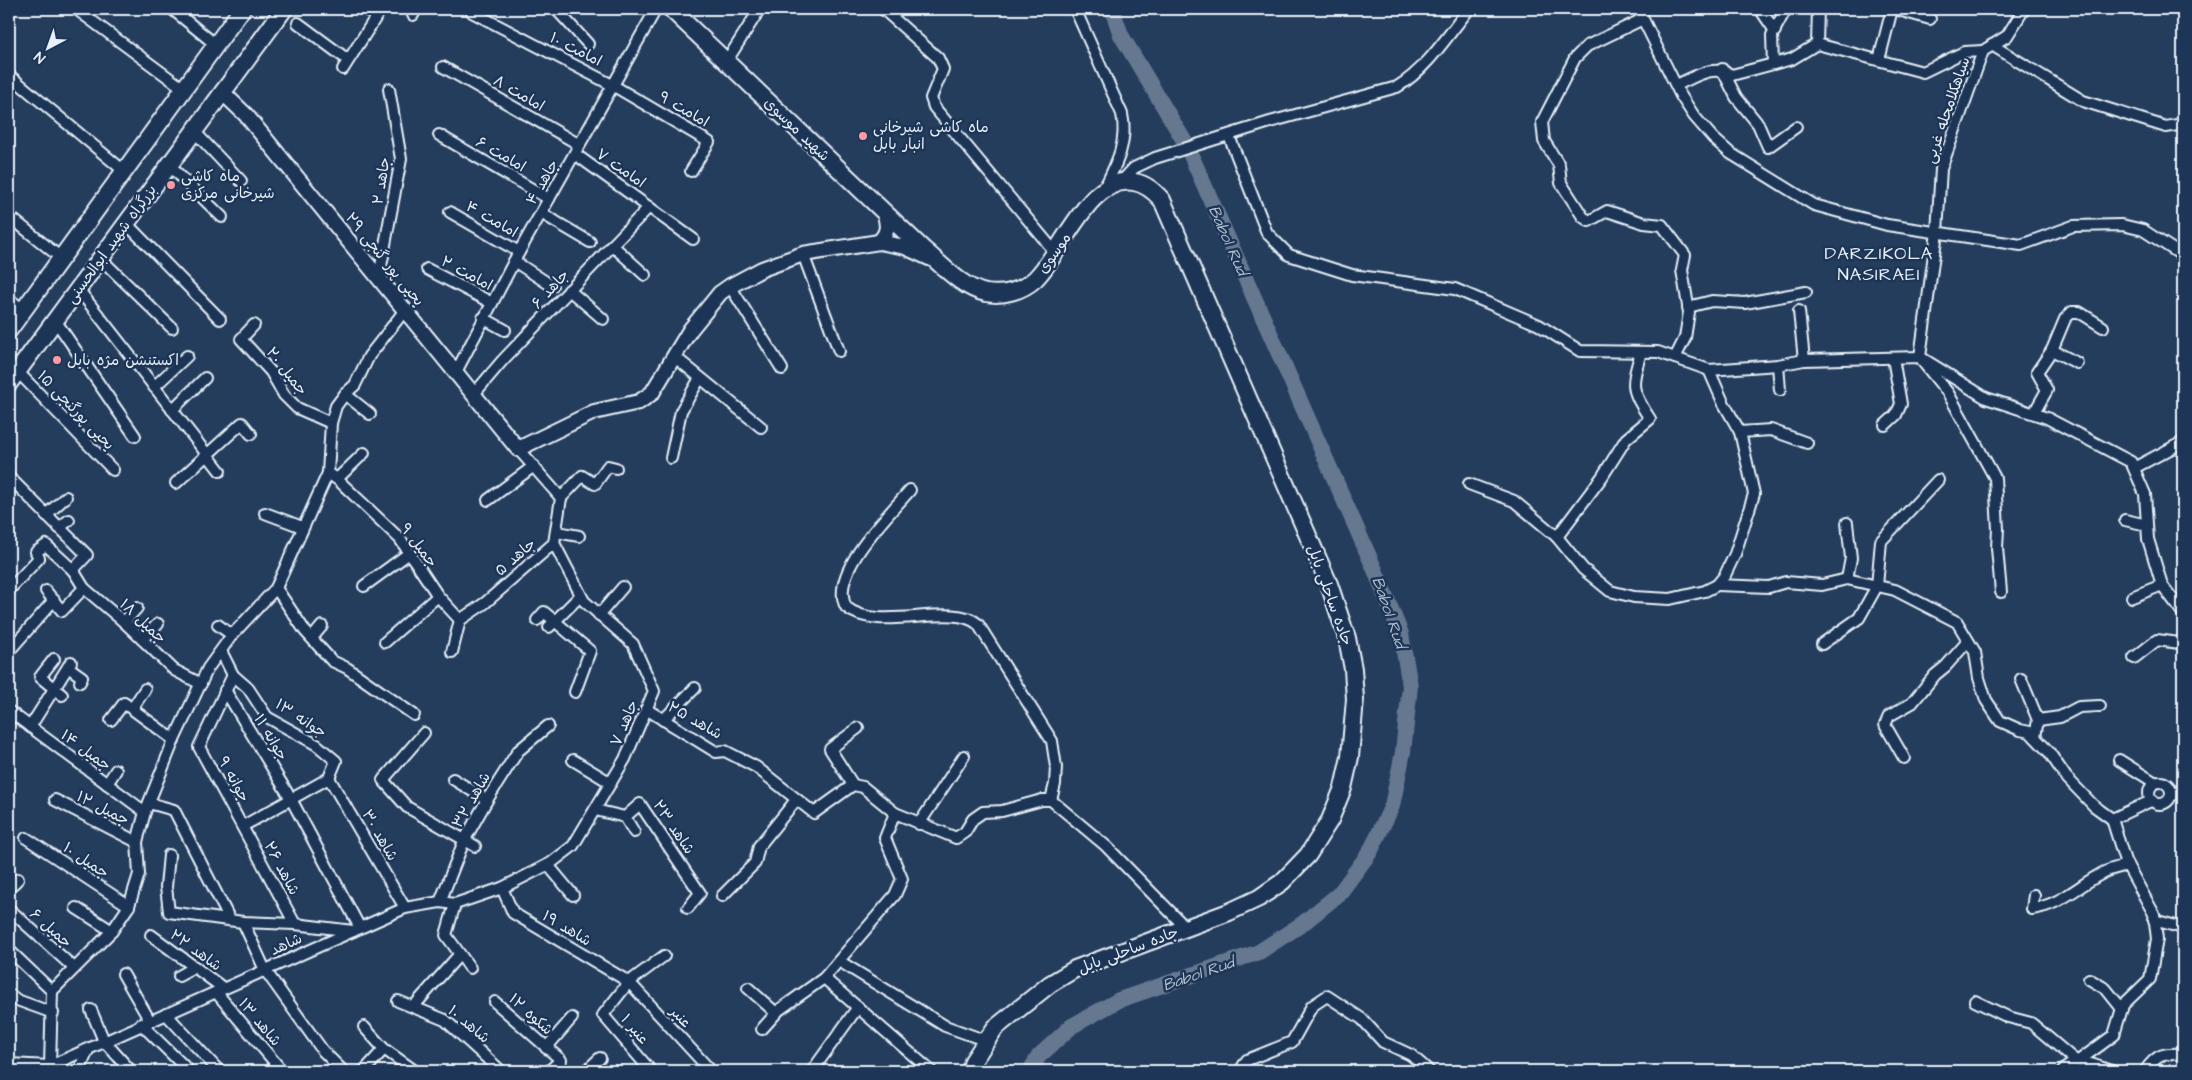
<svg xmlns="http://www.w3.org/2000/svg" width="2192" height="1080" viewBox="0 0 2192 1080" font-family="'Architects Daughter','Playpen Sans Arabic',sans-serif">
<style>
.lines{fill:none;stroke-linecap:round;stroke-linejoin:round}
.river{stroke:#657890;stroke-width:16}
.street-casing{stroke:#e8f1f8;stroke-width:14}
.secondary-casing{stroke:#e8f1f8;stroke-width:18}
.primary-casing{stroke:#e8f1f8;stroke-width:20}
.street{stroke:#1d3557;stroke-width:10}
.secondary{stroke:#1d3557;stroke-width:14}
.primary{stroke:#1d3557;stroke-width:16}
.poi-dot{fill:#ff9aa2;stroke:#1d3557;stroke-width:2}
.labels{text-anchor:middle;stroke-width:5;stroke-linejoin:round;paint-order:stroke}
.street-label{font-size:15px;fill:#e8f1f8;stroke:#1d3557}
.poi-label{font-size:15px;fill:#e8f1f8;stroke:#1d3557;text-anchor:start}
.water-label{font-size:16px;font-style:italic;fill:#b4c1ce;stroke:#1d3557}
.quarter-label{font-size:18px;letter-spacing:1px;fill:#e8f1f8;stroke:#1d3557}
</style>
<rect width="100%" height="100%" fill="#253d5d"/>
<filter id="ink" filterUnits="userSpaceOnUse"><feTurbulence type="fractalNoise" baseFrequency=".02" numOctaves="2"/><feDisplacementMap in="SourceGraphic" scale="10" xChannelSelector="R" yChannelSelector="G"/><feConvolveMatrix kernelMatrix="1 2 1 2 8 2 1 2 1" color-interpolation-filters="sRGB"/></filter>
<g filter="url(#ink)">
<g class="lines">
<path class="river" d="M1030 1071 1039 1056 1072 1026 1119 1000 1259 952 1302 924 1339 894 1370 852 1392 806 1403 752 1410 686 1401 634 1375 570 1186 144 1121 35 1112 9"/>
<defs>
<g id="street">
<path d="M76 9 184 89"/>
<path d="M172 9 216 45"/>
<path d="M366 9 376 16"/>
<path d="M556 9 588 44"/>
<path d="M883 9 938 58 943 69 931 98 934 107 1055 252"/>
<path d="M1075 9 1122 114C1128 141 1117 163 1105 187"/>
<path d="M1638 9 1681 96 1694 116 1713 138 1730 153 1814 205 1887 225 2021 245 2073 226 2122 225 2143 230 2183 256"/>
<path d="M1760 9 1775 31"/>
<path d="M1895 9 1930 19"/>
<path d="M472 12 614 86 709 142 691 171"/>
<path d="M413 15 416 9"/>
<path d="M1643 19 1587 46 1575 58 1542 122 1544 141 1559 165 1561 183 1583 217 1589 221 1607 211 1644 223 1662 225 1685 255 1682 270 1689 312 1685 338 1675 358"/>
<path d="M298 23 348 60"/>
<path d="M1817 44 1818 9"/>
<path d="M1992 45 2083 101 2166 127 2183 124"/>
<path d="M1879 60 1892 9"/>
<path d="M726 62 756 15"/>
<path d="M1773 64 1772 35 1786 9"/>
<path d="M443 67 580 145"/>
<path d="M343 69 381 9"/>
<path d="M1722 69 1736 97 1758 124 1768 147 1796 127"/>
<path d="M9 75 124 171"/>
<path d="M1676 85C1696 77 1711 64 1732 75L1792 59 1817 44 1923 72 1964 52 1983 51"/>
<path d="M194 131 241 181"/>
<path d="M439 135 549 199"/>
<path d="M1229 136 1267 233 1289 255 1352 275 1455 289 1539 325 1580 351 1658 352 1709 370 1778 365 1804 360 1920 357 1986 398 2047 418 2131 462 2145 494 2148 539 2162 585 2183 613"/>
<path d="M575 154 693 239"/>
<path d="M169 165 222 217"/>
<path d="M1122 181 1134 168 1155 158 1270 122 1397 87C1427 69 1447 36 1469 9"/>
<path d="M450 212 519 252"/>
<path d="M541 213 590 242"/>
<path d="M9 216 61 258"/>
<path d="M126 223 220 319"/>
<path d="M612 245 645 275"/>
<path d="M803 254 839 351"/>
<path d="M100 258 172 328"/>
<path d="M514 261 552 286"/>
<path d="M427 269 492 303"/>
<path d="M379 277 401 159 389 89"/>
<path d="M730 286 782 369"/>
<path d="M78 289 220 471"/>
<path d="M569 290 603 319"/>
<path d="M9 299 23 310"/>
<path d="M1688 307 1712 301 1745 303 1806 292"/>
<path d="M1799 311 1804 360"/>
<path d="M483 318 505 330"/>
<path d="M55 320 135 436"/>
<path d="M254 325 241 339 271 372 284 395 297 408 331 423"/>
<path d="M2052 350 2077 363"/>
<path d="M675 357 761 427"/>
<path d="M1920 357 1937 232 1941 169 1983 51 2007 36 2024 9"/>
<path d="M1923 362 1948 393 1995 478 1998 529 1997 548 2001 592"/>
<path d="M1778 365 1780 390"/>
<path d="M17 371 113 470"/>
<path d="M456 372 519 252 656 9"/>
<path d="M154 387 187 356"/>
<path d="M345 394 370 414"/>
<path d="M474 394 502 361 649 207"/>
<path d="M172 410 205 378"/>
<path d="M2034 413 2047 390 2037 372 2052 350 2065 319 2072 312H2079L2103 327"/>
<path d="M1885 425 1896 415 1901 404 1893 358"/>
<path d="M1740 432 1771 430 1807 443"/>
<path d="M518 449 561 498"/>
<path d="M671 458 681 411 700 378"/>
<path d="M2134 468 2183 442"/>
<path d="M328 473 337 479 400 539 438 596 460 620"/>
<path d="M9 477 87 555 73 570"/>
<path d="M337 479 364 453"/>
<path d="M176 483 242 423 251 434"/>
<path d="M1469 484 1514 501 1557 537 1583 569 1610 591 1634 597 1670 599 1705 591 1717 585 1725 575 1735 554 1754 494 1740 432 1723 402 1709 370"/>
<path d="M910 490C889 515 828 573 846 607 877 634 952 601 978 624L1052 741 1056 767 1055 784 1051 800 1106 846 1186 928"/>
<path d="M561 498 582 476 595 484 608 466 616 468"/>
<path d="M488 500 534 466"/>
<path d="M265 513 302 527"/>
<path d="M46 515 66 497"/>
<path d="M2125 520 2147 525"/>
<path d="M59 528 69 520"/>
<path d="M557 532 579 536"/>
<path d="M1557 537 1602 477 1626 439 1650 419C1630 388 1631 387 1641 352"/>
<path d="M1847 579 1851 558 1847 523"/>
<path d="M1717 585 1769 587 1786 582 1822 585 1847 579 1895 590 1957 622 1975 652 1979 678 1986 700 2000 721 2020 730 2030 732 2049 752 2066 777 2094 806 2112 819 2125 861 2154 914 2157 939 2150 979 2123 1005 2114 1035 2077 1062 2031 1023 2008 1017 1975 1001"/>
<path d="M364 586 408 554"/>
<path d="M276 588 305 631 332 661 347 668 414 715"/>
<path d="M9 590 39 558 36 552 46 545 73 570 84 588 124 622 174 670 201 684"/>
<path d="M46 591 62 611 84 588"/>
<path d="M2132 597 2162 585"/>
<path d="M599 615 623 587"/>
<path d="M460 620 485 603 554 543 561 498"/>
<path d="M537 620 544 612 590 651 575 692"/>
<path d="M124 622 137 608"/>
<path d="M218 625 232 635"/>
<path d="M549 627 580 596"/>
<path d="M312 638 322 626"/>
<path d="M142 639 158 624"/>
<path d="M385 642 438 596"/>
<path d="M1822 644 1859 618 1877 586 1881 541 1938 480"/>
<path d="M10 650 54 600"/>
<path d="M221 651 233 675 248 688 267 717 317 745 336 761 329 778 243 826"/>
<path d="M452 652 460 620"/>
<path d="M2134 658 2157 640 2179 643 2183 638"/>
<path d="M54 659 40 677 62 695"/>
<path d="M68 667 82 677 80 682"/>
<path d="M233 675 199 747 295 924"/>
<path d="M2021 679 2038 720"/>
<path d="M225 690 291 799 360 928"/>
<path d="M132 709 145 689"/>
<path d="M646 709 716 752 725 751 756 767 814 813 853 785 863 787 895 813 956 838 965 832 973 819 983 812 1002 811 1042 800H1051"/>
<path d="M9 711 145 812"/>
<path d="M111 720 124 703 174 740"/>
<path d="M663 720 695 688"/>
<path d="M30 727 71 662"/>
<path d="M424 733 383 780 407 807 475 846"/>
<path d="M2035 737 2038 720 2060 717 2079 707 2100 706"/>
<path d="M1904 758 1885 725 1889 716 1912 703 1935 675 1946 666 1968 641"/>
<path d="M573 760 611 783"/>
<path d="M2119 760 2154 782"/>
<path d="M329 778 405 908"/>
<path d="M453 779 487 800"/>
<circle cx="2160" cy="793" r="11"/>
<path d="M107 784 116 770"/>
<path d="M853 785 830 749 858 728"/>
<path d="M2171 796 2183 790"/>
<path d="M55 800 137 842"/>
<path d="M149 803 174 810 230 920"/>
<path d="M595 810 625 817 640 804 700 893 688 908"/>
<path d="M625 817 634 832"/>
<path d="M2112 819 2153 800"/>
<path d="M919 824 964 756"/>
<path d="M26 838 129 906"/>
<path d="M169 855 166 887 169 912 243 922 295 924 353 931"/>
<path d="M548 865 573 895"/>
<path d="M9 888 18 879"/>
<path d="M502 888 513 913 629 982 711 1071"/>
<path d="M2034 895 2032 909C2059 906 2078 886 2101 874 2108 869 2118 868 2127 865"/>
<path d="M722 896 755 863 759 846 796 800"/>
<path d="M440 902 464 841 487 800 518 751 548 726"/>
<path d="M455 904 446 935 470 968"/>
<path d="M76 908 112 931"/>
<path d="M9 909 74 968"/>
<path d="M2154 920 2183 928"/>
<path d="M243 922 265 970 323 1051 343 1071"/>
<path d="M151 935 223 988"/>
<path d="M9 950 52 991"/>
<path d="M839 961 945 1026 987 1041"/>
<path d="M123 974 150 1021"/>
<path d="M179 976 195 967"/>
<path d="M824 978 931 1071"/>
<path d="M2089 979 2106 989 2122 1009"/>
<path d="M748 988 776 1013"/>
<path d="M216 992 282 1071"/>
<path d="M9 994 17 1000 53 1013"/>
<path d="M398 1001 445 1020 501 1071"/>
<path d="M495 1002 561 1060 549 1071"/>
<path d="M414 1006 459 955"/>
<path d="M91 1010 104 1041 131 1071"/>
<path d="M166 1014 219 1071"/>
<path d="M141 1024 189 1071"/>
<path d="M364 1027 384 1049 415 1071"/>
<path d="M762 1029 779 1010 824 978 895 895 902 879 885 838 895 813"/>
<path d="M546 1048 572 1018"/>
<path d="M9 1064 50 1066 405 908 440 902 455 904 502 888 551 863 573 846 625 759 654 691 633 644 584 601 554 543"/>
<path d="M50 1066 52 991 112 931 129 906 139 874 137 842 145 812 174 740 208 668 232 635 276 588 328 473 331 423 336 406 345 394 355 385 369 356 405 310"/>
<path d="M79 1071 89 1048"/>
<path d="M364 1071 384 1049"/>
<path d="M586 1071 600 1058"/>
<path d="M651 1071 603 1015 629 982 664 956"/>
<path d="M812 1071 858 1007"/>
<path d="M1240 1071 1247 1060 1292 1042 1312 1006 1327 996 1362 1019 1383 1042 1411 1055 1429 1071"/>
<path d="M2063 1071C2078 1054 2093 1066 2112 1071"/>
<path d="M2145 1071C2157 1054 2163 1053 2183 1054"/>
</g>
<g id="secondary">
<path d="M222 92 246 115 518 449 594 412 639 402 652 393 690 330 720 293 730 286 762 269 803 254 879 242"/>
<path d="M884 211C888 225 889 232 879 242L905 247 929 258"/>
</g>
<g id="primary">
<path d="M671 9 924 250C942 265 962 288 986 293 1003 296 1022 291 1035 279 1063 252 1089 174 1134 182 1146 184 1154 191 1162 200L1329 584 1347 638 1353 669 1355 699 1350 757 1343 788 1330 820 1308 855 1282 882 1259 898 1229 912 1075 969 1050 984 995 1028 973 1061 970 1071"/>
<path d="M9 330 242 9"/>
<path d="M9 383 284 9"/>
</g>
</defs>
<use href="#street" class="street-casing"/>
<use href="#secondary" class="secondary-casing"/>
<use href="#primary" class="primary-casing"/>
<use href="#street" class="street"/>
<use href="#secondary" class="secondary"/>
<use href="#primary" class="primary"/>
</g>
</g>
<g class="poi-dot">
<circle cx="863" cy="136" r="5"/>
<circle cx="171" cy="185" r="5"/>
<circle cx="57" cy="360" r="5"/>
</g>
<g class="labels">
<g class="street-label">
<text transform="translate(576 49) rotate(27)" y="5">امامت ۱۰</text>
<text transform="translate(519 93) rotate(30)" y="5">امامت ۸</text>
<text transform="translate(684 109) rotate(30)" y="5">امامت ۹</text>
<text transform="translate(1947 110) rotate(-71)" y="5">سیاهکلامحله غربی</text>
<text transform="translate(797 129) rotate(44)" y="5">شهید موسوی</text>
<text transform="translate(501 154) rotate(30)" y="5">امامت ۶</text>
<text transform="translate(621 168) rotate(35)" y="5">امامت ۷</text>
<text transform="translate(381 181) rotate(-81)" y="5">جاهد ۲</text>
<text transform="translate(542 182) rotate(-60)" y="5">جاهد ۴</text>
<text transform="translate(492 219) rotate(30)" y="5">امامت ۴</text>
<text transform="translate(111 244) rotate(-54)" y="5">بزرگراه شهید ابوالحسنی</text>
<text transform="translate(1054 253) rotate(-54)" y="5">موسوی</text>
<text transform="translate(385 259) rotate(51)" y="5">یحیی پور گنجی ۲۹</text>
<text transform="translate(467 273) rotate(28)" y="5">امامت ۲</text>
<text transform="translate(550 289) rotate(-47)" y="5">جاهد ۶</text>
<text transform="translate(287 371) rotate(52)" y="5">جمیل ۲۰</text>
<text transform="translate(76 410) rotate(46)" y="5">یحیی پورگنجی ۱۵</text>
<text transform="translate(419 545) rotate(53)" y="5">جمیل ۹</text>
<text transform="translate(515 557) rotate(-41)" y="5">جاهد ۵</text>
<text transform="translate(1330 595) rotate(70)" y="5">جاده ساحلی بابل</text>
<text transform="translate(143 621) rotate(43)" y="5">جمیل ۱۸</text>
<text transform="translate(301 718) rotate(33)" y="5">جوانه ۱۳</text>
<text transform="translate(695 720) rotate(30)" y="5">شاهد ۲۵</text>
<text transform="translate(624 723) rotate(-67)" y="5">جاهد ۷</text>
<text transform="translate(271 737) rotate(59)" y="5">جوانه ۱۱</text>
<text transform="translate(86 750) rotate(36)" y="5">جمیل ۱۴</text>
<text transform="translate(234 779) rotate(61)" y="5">جوانه ۹</text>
<text transform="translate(471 800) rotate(-60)" y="5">شاهد ۳۲</text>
<text transform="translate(103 808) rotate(27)" y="5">جمیل ۱۲</text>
<text transform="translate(674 827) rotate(56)" y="5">شاهد ۲۳</text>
<text transform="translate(380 835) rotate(60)" y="5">شاهد ۳۰</text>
<text transform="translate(86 860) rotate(34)" y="5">جمیل ۱۰</text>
<text transform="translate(282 868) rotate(62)" y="5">شاهد ۲۶</text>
<text transform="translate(51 928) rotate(42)" y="5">جمیل ۶</text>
<text transform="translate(567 928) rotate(31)" y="5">شاهد ۱۹</text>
<text transform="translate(286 944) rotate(-24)" y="5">شاهد</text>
<text transform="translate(196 950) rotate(36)" y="5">شاهد ۲۲</text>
<text transform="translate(1128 950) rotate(-21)" y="5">جاده ساحلی بابل</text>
<text transform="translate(531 1014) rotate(42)" y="5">شکوه ۱۲</text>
<text transform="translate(681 1017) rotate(47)" y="5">عنبر</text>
<text transform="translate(260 1022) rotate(50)" y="5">شاهد ۱۳</text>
<text transform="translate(469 1024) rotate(40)" y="5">شاهد ۱۰</text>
<text transform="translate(635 1029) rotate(50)" y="5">عنیر ۱</text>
</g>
<g class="poi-label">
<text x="873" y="132">ماه کاشی شیرخانی<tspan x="873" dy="17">انبار بابل</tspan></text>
<text x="181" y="181">ماه کاشی<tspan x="181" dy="17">شیرخانی مرکزی</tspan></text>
<text x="67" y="365">اکستنشن مژه بابل</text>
</g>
<g class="water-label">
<text transform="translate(1229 240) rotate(66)" y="6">Babol Rud</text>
<text transform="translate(1390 612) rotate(71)" y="6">Babol Rud</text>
<text transform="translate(1198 973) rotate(-19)" y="6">Babol Rud</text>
</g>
<g class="quarter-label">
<text x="1879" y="259">DARZIKOLA<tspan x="1879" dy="21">NASIRAEI</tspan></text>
</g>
</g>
<rect width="2192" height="1080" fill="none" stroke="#1d3557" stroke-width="30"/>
<rect x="15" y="15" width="2162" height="1050" fill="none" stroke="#e8f1f8" stroke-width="2" filter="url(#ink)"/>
<g transform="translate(48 48) rotate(221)" stroke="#1d3557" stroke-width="4" paint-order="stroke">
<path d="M0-4L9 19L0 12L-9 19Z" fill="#e8f1f8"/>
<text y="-8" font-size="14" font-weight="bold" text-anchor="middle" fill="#e8f1f8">N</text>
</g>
</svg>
